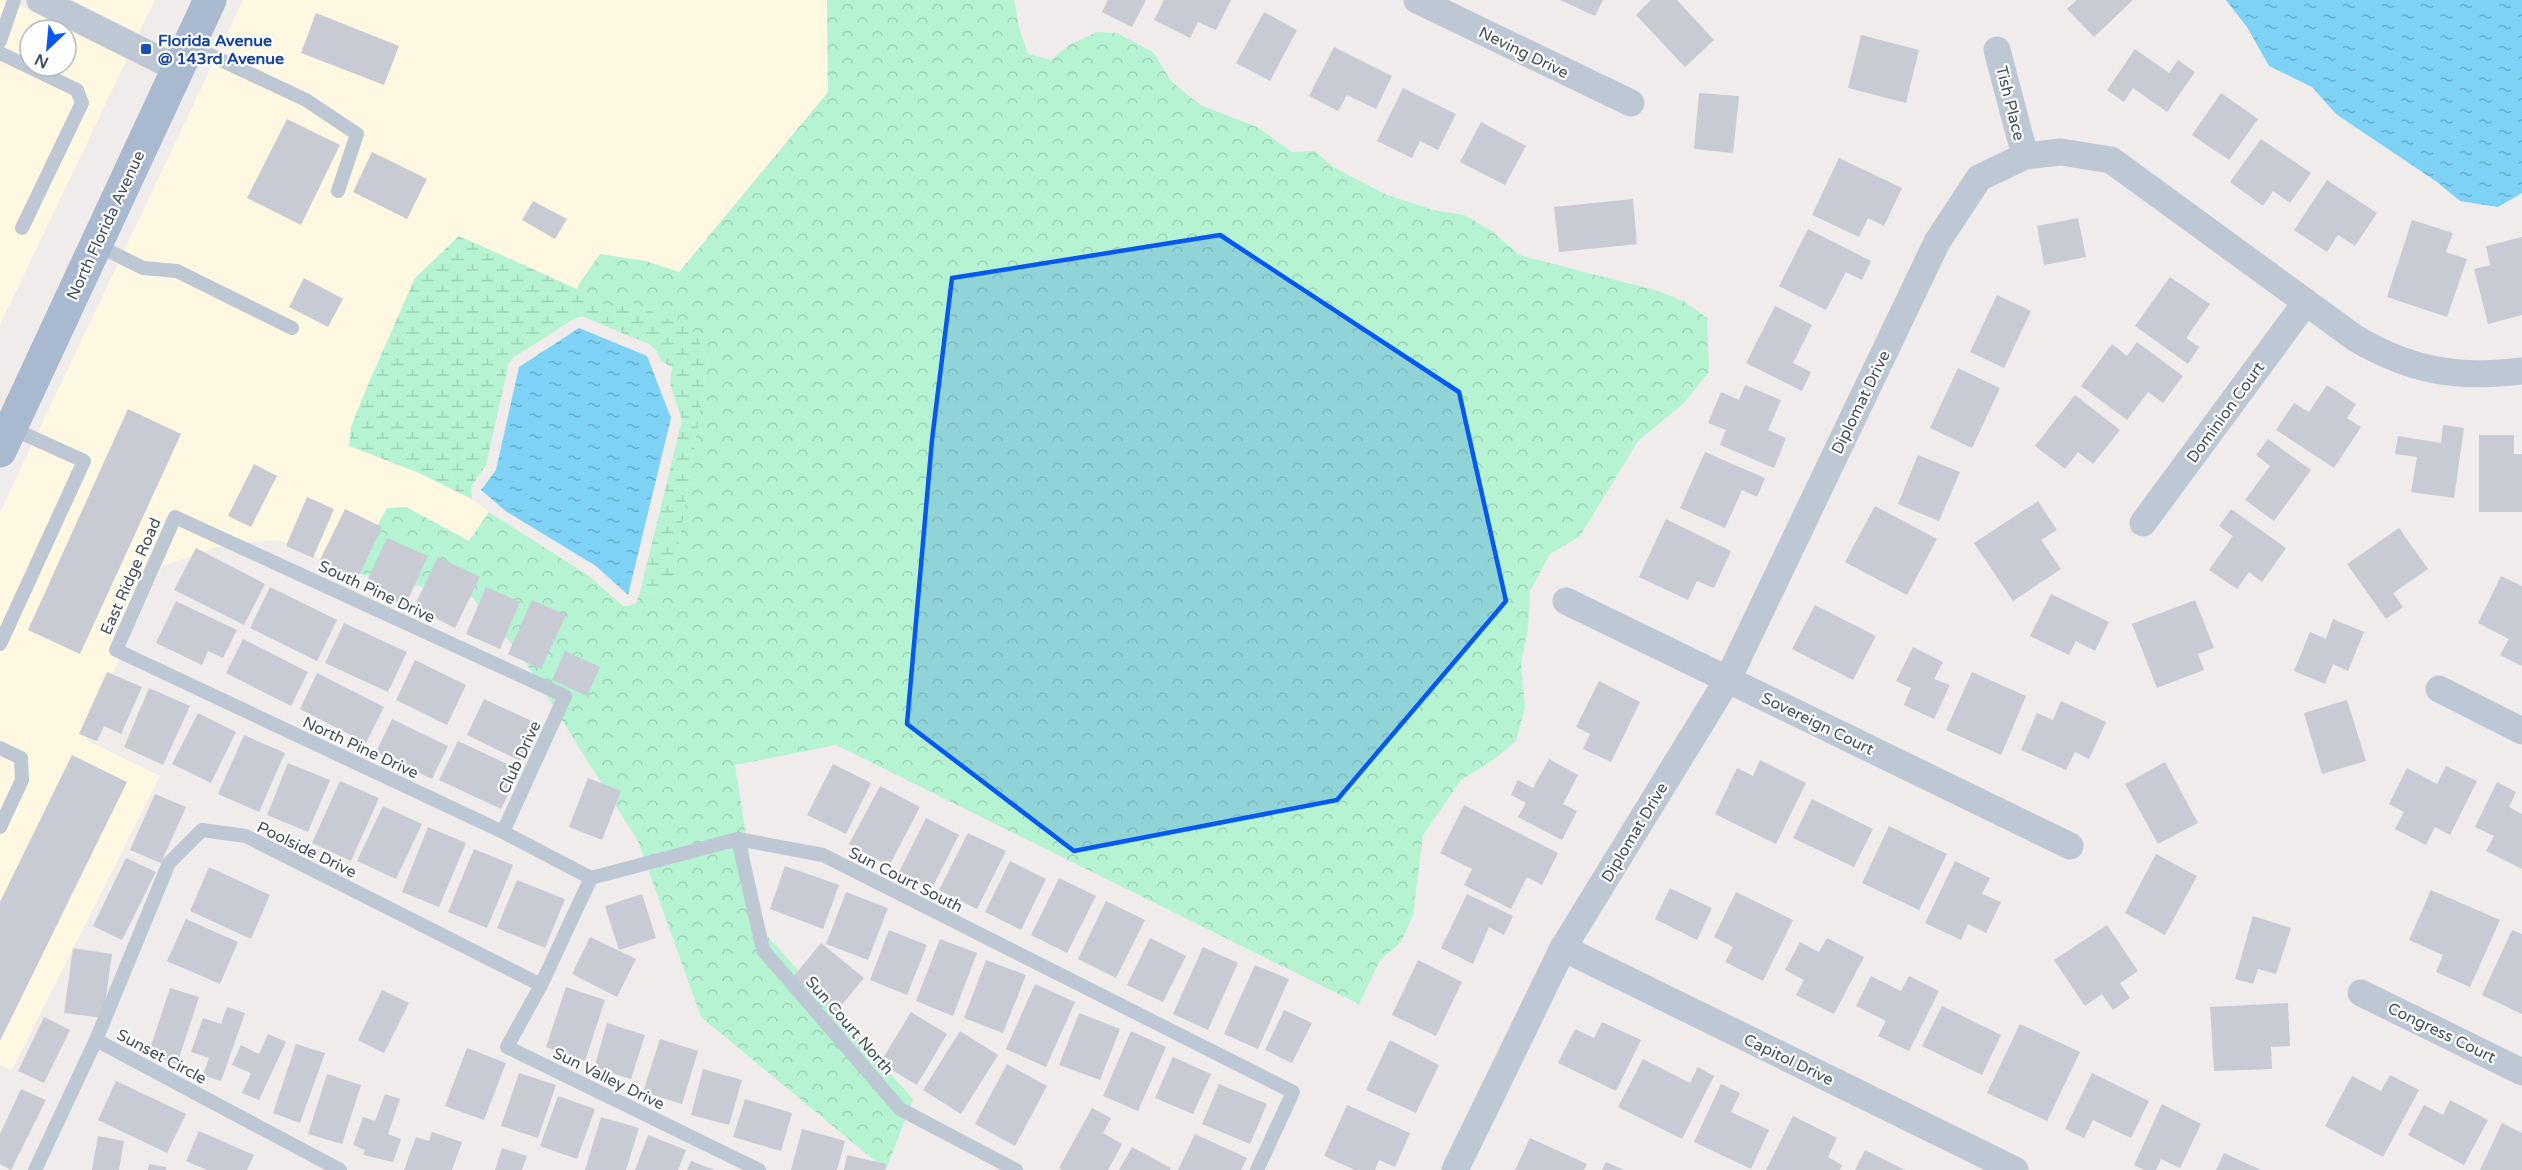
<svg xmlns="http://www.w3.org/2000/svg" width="2522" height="1170" viewBox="0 0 2522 1170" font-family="'Varela Round',sans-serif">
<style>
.commercial{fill:#fef8e2;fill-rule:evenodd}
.forest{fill:url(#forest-crowns)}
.wetland{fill:url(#wetland-marsh)}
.water{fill:url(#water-ripples)}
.building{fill:#c8cbd3}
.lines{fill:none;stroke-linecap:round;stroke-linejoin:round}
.service{stroke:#bec8d4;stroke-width:14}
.minor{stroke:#bec8d4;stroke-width:27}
.primary{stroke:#a9b9cf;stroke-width:33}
.marked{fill:#0659f0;fill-opacity:0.2;stroke:#0659f0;stroke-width:4.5;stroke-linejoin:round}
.transit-dot{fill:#1a4fb4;stroke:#fff;stroke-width:2}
.labels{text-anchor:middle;stroke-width:4.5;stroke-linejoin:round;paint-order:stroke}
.transit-label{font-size:16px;font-weight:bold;fill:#164399;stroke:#fff;text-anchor:start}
.street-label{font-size:16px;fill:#434e5c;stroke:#fff}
</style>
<defs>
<pattern id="forest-crowns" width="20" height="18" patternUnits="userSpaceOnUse" patternTransform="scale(1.5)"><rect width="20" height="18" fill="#b5f3d2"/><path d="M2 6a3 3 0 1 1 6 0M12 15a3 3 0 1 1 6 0" fill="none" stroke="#9dd2b7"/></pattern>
<pattern id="wetland-marsh" width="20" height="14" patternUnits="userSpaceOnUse" patternTransform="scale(1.5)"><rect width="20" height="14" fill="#b5f3d2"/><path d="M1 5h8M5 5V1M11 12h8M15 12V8" fill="none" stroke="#9dd2b7"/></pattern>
<pattern id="water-ripples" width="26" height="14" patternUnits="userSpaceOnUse" patternTransform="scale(1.5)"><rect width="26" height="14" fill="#7dd2f5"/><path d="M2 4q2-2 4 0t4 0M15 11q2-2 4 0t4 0" fill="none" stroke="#68adca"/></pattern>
</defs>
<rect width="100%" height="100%" fill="#f0ecec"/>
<g class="commercial">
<path d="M0 0H9L127 59 0 325ZM30 30H66V66H30Z"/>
<path d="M73 0H155L139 33Z"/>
<path d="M243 0H827L828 92 679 273 646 261 579 284 577 289 459 236 415 278 367 387 351 427 419 473 472 499 489 512 469 541 407 507 352 572 278 540 226 544 162 566 112 674 86 740 160 776 12 1070 0 1065V512Z"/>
</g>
<path class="forest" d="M827 0H1014L1019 27 1028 54 1051 60 1069 45 1097 32 1117 33 1153 52 1171 81 1200 105 1257 127 1292 152 1315 151 1333 167 1387 195 1433 210 1464 215 1492 231 1519 255 1658 291 1683 301 1707 318 1709 372 1683 404 1638 441 1580 536 1550 554 1530 591 1528 629 1521 662 1525 708 1516 741 1493 760 1461 780 1423 835 1413 915 1401 942 1380 960 1359 1004 836 745 735 765 761 929 913 1099 886 1170 701 1017 638 841 523 658 472 597 352 572 387 508 406 507 469 541 489 512 589 576 623 606H629L636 603 641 588 653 595 674 575 708 360 695 332 609 308 577 289 579 284 600 254 646 261 679 272 828 92Z"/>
<path class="wetland" d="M459 236 577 289 609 308 630 301 695 332 708 360 674 575 653 595 641 588 682 420 670 384 672 367 661 361 657 351 651 345 584 317H577L514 357 509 362 486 465 471 487 472 499 419 473 349 446 351 427 367 387 415 278Z"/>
<g class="water">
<path d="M2226 0H2522V193L2498 207 2460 201 2437 182 2336 114 2312 87 2269 66 2247 27Z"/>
<path d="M579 328 647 356 671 418 628 595 596 566 507 512 481 490 496 470 519 367Z"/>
</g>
<g class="building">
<path d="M1108 0H1146L1132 27 1102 12Z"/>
<path d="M1164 0H1231L1216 30 1198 22 1190 38 1154 20Z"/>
<path d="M1560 0H1603L1595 16Z"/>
<path d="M1651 0H1677L1714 40 1685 67 1636 15Z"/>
<path d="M2077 0H2133L2094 37 2067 9Z"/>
<path d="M1264 12 1297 30 1270 81 1236 63Z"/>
<path d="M316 13 399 46 384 85 301 53Z"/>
<path d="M1861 35 1919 50 1906 103 1848 88Z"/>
<path d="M1334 47 1392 76 1376 109 1347 95 1338 111 1309 96Z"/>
<path d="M2135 49 2169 73 2178 60 2195 72 2167 112 2133 88 2124 102 2107 90Z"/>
<path d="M1403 88 1456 114 1438 150 1420 141 1412 158 1377 141Z"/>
<path d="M1699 93 1739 96 1733 153 1694 149Z"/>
<path d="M2221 93 2258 119 2229 160 2192 135Z"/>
<path d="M287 119 340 145 301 225 247 198Z"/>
<path d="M1481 122 1526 146 1505 185 1460 162Z"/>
<path d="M2261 139 2311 173 2290 203 2273 191 2263 206 2230 182Z"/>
<path d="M372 152 427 179 407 219 353 192Z"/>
<path d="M1839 158 1902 188 1884 226 1868 218 1859 237 1812 215Z"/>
<path d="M2327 180 2377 213 2355 246 2338 235 2327 252 2294 230Z"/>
<path d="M1633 199 1637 244 1559 252 1554 207Z"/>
<path d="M533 201 567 219 555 239 522 220Z"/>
<path d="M2078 218 2086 257 2044 265 2037 226Z"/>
<path d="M2412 220 2453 233 2446 252 2467 259 2447 317 2387 297Z"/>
<path d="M1808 229 1871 261 1862 280 1846 272 1826 310 1779 286Z"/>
<path d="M2522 237V315L2488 324 2474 269 2490 265 2486 246Z"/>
<path d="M2170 277 2210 304 2186 338 2199 347 2188 364 2135 326Z"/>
<path d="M304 278 343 299 328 327 289 307Z"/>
<path d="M1997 295 2031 311 2004 368 1970 352Z"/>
<path d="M1775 306 1812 325 1793 363 1811 372 1802 391 1746 363Z"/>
<path d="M2137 342 2183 376 2163 403 2148 392 2127 420 2081 386 2112 344 2127 356Z"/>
<path d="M1958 368 2000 388 1972 448 1930 428Z"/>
<path d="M1745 385 1781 400 1768 430 1786 438 1774 468 1720 445 1726 430 1708 423 1721 392 1739 400Z"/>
<path d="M2327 385 2356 404 2347 418 2361 427 2334 468 2276 430 2294 403 2309 412Z"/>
<path d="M2075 395 2120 430 2093 464 2078 452 2065 469 2035 446Z"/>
<path d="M128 409 181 434 80 654 28 630Z"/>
<path d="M2443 425 2464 428 2454 498 2411 492 2417 457 2395 454 2398 436 2441 443Z"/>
<path d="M2479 435H2514V454H2522V512H2479Z"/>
<path d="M2268 439 2311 470 2274 521 2245 500 2270 466 2256 455Z"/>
<path d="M1705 452 1765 478 1757 497 1742 490 1725 528 1680 508Z"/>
<path d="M1918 455 1960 472 1939 521 1898 504Z"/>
<path d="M254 464 277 476 251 527 228 516Z"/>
<path d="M307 497 334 509 313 558 286 546Z"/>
<path d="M2038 501 2057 530 2041 540 2061 569 2013 601 1974 543Z"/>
<path d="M1875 506 1937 539 1907 595 1845 562Z"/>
<path d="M345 509 382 527 357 579 320 560Z"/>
<path d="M2231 509 2286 548 2262 582 2249 572 2237 589 2209 570 2233 536 2219 526Z"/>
<path d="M1666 519 1731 551 1714 588 1697 581 1688 600 1639 577Z"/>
<path d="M2399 528 2428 569 2393 593 2403 607 2386 619 2347 564Z"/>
<path d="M387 538 428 556 405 606 364 587Z"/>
<path d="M196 548 265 584 244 625 174 590Z"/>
<path d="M438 557 480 577 455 628 414 607Z"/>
<path d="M2501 576 2522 586V666L2500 655 2509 639 2478 623Z"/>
<path d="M270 587 337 620 317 661 250 628Z"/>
<path d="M486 587 520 602 500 649 466 634Z"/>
<path d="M2051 594 2109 622 2095 651 2076 641 2069 655 2030 636Z"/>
<path d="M532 600 566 615 541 669 508 654Z"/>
<path d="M2195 600 2214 648 2198 654 2204 670 2157 688 2132 624Z"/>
<path d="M176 601 237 630 223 658 208 651 202 665 156 643Z"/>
<path d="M1815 605 1876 636 1853 680 1792 649Z"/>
<path d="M2333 619 2364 632 2348 671 2333 664 2325 684 2294 671 2310 632 2326 639Z"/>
<path d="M344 623 407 652 388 692 325 663Z"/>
<path d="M243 639 308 672 291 706 226 673Z"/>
<path d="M1913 647 1943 662 1934 679 1950 685 1934 719 1904 705 1911 688 1896 681Z"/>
<path d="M565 651 600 667 587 696 552 680Z"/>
<path d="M415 660 466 685 447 725 396 700Z"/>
<path d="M107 672 142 687 121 734 104 726 97 741 79 734Z"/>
<path d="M1972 672 2026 696 2001 755 1946 730Z"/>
<path d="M317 673 384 707 366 743 300 709Z"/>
<path d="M1599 681 1640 702 1611 762 1583 749 1590 734 1576 727Z"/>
<path d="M149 688 190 706 163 765 124 747Z"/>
<path d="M484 699 538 724 520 761 467 735Z"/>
<path d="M2347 700 2366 761 2322 774 2304 713Z"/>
<path d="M2061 701 2106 722 2089 759 2075 752 2066 770 2021 750 2037 713 2053 720Z"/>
<path d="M198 713 236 732 211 783 172 764Z"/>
<path d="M392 719 448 746 432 779 376 752Z"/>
<path d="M244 735 285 753 259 812 218 794Z"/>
<path d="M458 741 520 770 501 809 439 780Z"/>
<path d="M72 755 127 782 0 1041V902Z"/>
<path d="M1549 759 1578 775 1563 804 1577 811 1562 840 1518 817 1526 803 1511 795 1518 780 1533 788Z"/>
<path d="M1760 760 1806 783 1776 844 1715 814 1737 768 1753 776Z"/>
<path d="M2165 762 2198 823 2158 844 2125 784Z"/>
<path d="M288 763 330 780 308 832 267 815Z"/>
<path d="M833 764 871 783 846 834 807 815Z"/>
<path d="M2446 766 2477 781 2450 835 2435 827 2426 845 2395 829 2404 812 2389 804 2407 768 2437 784Z"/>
<path d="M588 778 621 791 602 840 569 827Z"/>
<path d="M340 781 379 798 351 861 312 843Z"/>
<path d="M2497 782 2516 792 2509 807 2522 814V869L2486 851 2494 836 2475 827Z"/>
<path d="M880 786 920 807 889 866 849 844Z"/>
<path d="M155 794 186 807 161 863 130 850Z"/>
<path d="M1812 799 1873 829 1854 867 1793 838Z"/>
<path d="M1464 805 1558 853 1542 885 1527 877 1511 909 1464 885 1472 869 1440 853Z"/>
<path d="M383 806 422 824 396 879 357 861Z"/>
<path d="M926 818 959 835 932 888 899 872Z"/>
<path d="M1889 826 1947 854 1919 910 1862 883Z"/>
<path d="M428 827 466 843 439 907 402 892Z"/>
<path d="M968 833 1006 851 977 909 939 890Z"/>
<path d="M474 849 513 865 487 928 448 912Z"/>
<path d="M2156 854 2197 876 2165 935 2125 913Z"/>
<path d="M126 858 156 872 122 940 93 926Z"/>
<path d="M1010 861 1046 879 1021 930 985 912Z"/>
<path d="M1955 861 1990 878 1982 894 2001 902 1986 933 1968 924 1961 940 1925 923Z"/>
<path d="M785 866 839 885 823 929 770 909Z"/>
<path d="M209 867 270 895 251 939 190 911Z"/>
<path d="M1059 878 1096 896 1067 953 1031 935Z"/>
<path d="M517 880 565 899 545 948 497 928Z"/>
<path d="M1670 888 1712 908 1697 940 1655 919Z"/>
<path d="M2431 890 2500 920 2470 987 2436 972 2443 955 2409 940Z"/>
<path d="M846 892 888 908 868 960 826 944Z"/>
<path d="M1736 892 1793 920 1763 981 1725 962 1733 947 1714 937Z"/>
<path d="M642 894 656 938 619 950 605 906Z"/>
<path d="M1467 894 1513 916 1504 935 1489 927 1473 964 1441 948Z"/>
<path d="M1106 901 1145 920 1116 978 1078 959Z"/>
<path d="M2253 916 2291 928 2276 974 2258 969 2253 984 2235 979Z"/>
<path d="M186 919 238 942 220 984 167 961Z"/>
<path d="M2107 925 2138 971 2120 983 2130 998 2113 1010 2102 994 2085 1006 2054 960Z"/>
<path d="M889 930 927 945 907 995 870 980Z"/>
<path d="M2512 930 2522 934V1014L2482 995Z"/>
<path d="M590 937 636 959 617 997 572 974Z"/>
<path d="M1150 938 1186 956 1163 1002 1127 985Z"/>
<path d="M1827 938 1864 957 1834 1014 1796 995 1804 980 1785 970 1800 942 1819 952Z"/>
<path d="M940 939 977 953 953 1016 916 1001Z"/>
<path d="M821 943 864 978 836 1012 793 977Z"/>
<path d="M1203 947 1238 963 1208 1030 1173 1014Z"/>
<path d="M73 948 112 954 103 1018 64 1013Z"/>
<path d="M986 960 1026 975 1003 1033 964 1018Z"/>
<path d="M1418 960 1462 982 1436 1036 1392 1015Z"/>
<path d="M1255 965 1289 979 1258 1049 1224 1034Z"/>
<path d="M1871 976 1901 991 1909 976 1939 991 1909 1051 1878 1036 1886 1021 1856 1006Z"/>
<path d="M1035 984 1075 1002 1046 1067 1006 1049Z"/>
<path d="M566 987 605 1000 585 1061 546 1047Z"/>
<path d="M170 988 199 997 177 1064 148 1055Z"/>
<path d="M382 990 409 1003 384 1053 358 1040Z"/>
<path d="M2288 1003 2290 1046 2271 1047 2272 1069 2214 1071 2210 1007Z"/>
<path d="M1942 1006 2001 1035 1982 1075 1922 1046Z"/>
<path d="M227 1007 245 1013 221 1081 203 1075 209 1058 191 1052 203 1018 221 1024Z"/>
<path d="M1284 1010 1312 1023 1292 1063 1265 1050Z"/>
<path d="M911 1012 947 1034 917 1085 880 1063Z"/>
<path d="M1079 1013 1120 1029 1100 1080 1059 1065Z"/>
<path d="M44 1017 70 1030 44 1083 18 1071Z"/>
<path d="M1602 1022 1641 1040 1616 1091 1558 1063 1575 1029 1594 1038Z"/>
<path d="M607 1023 645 1035 631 1079 594 1068Z"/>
<path d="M2020 1024 2080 1052 2047 1121 1987 1093Z"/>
<path d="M960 1031 998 1055 961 1114 923 1090Z"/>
<path d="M1131 1031 1166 1047 1138 1111 1103 1096Z"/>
<path d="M268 1034 286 1042 259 1100 242 1093 251 1073 232 1065 241 1045 259 1054Z"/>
<path d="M660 1039 698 1051 682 1104 643 1092Z"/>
<path d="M1390 1040 1439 1065 1416 1113 1366 1090Z"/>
<path d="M296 1044 325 1053 300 1123 273 1113Z"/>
<path d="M467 1048 506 1063 484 1120 445 1106Z"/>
<path d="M1173 1057 1211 1074 1193 1114 1155 1098Z"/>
<path d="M1643 1059 1690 1083 1698 1067 1714 1076 1682 1139 1618 1107Z"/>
<path d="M1007 1064 1047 1086 1015 1146 975 1124Z"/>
<path d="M703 1069 742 1080 729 1125 691 1115Z"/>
<path d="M519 1073 556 1085 538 1138 501 1126Z"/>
<path d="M2092 1073 2149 1101 2131 1138 2093 1120 2084 1138 2065 1129Z"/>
<path d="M327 1074 361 1085 342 1144 308 1134Z"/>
<path d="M2390 1075 2419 1090 2383 1157 2325 1126 2352 1076 2381 1091Z"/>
<path d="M116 1081 186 1114 167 1153 98 1120Z"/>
<path d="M1219 1084 1267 1104 1250 1144 1202 1124Z"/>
<path d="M1721 1084 1740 1093 1731 1112 1769 1130 1751 1169 1694 1142Z"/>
<path d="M21 1089 46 1100 11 1170 0 1164V1134Z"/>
<path d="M385 1094 400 1099 388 1134 401 1139 393 1162 363 1155 365 1150 353 1145 363 1117 375 1121Z"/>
<path d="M558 1096 595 1109 577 1159 540 1146Z"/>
<path d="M745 1099 792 1113 781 1151 733 1137Z"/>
<path d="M2450 1100 2488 1120 2464 1165 2408 1135 2424 1105 2443 1115Z"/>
<path d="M2162 1104 2201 1124 2180 1168 2161 1159 2156 1170H2144L2134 1165Z"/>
<path d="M1347 1105 1410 1133 1395 1167 1379 1160 1375 1170H1355L1324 1156Z"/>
<path d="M1092 1108 1111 1118 1103 1133 1122 1144 1108 1170H1062L1059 1168Z"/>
<path d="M1793 1116 1837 1138 1828 1157 1842 1165 1840 1170H1766Z"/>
<path d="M601 1117 639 1128 626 1170H585Z"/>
<path d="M2502 1123 2522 1133V1170H2480Z"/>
<path d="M802 1129 845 1141 837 1170H791Z"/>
<path d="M199 1131 254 1155 247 1170H207L186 1161Z"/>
<path d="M432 1132 462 1142 452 1170H404L416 1137 429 1141Z"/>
<path d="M1195 1134 1247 1158 1241 1170H1178Z"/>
<path d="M648 1135 686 1150 678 1170H635Z"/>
<path d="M98 1136 124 1141 119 1170H92Z"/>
<path d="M1530 1138 1587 1164 1584 1170H1515Z"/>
<path d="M1132 1147 1171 1168 1170 1170H1119Z"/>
<path d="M502 1148 527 1156 522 1170H495Z"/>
<path d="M1865 1150 1905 1170H1855Z"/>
<path d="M2224 1153 2261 1170H2216Z"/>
<path d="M847 1155 886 1164 885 1170H844Z"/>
<path d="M691 1161 715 1170H687Z"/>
<path d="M1606 1162 1624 1170H1602Z"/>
<path d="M149 1164 166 1167V1170H148Z"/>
</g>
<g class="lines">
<g class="service">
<path d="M0 41 14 0"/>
<path d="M189 45 306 100 357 134 338 191"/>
<path d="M0 53 77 90 82 103 22 228"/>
<path d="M95 244 143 268 177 271 292 328"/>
<path d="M0 644 84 461 11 428"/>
<path d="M0 748 21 758 22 780 0 827"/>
<path d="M503 832 565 696 175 517 116 650 503 832 591 878"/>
<path d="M738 839 763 950 900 1109 1016 1170"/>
<path d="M96 1040 340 1170"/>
<path d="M35 1170 96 1040 169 863 202 830 246 836 541 985"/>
<path d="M759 1170 507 1047 541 985 591 878 738 839 823 855 1293 1092 1257 1170"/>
</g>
<g class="minor">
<path d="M40 0 178 69"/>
<path d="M1417 0 1631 103"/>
<path d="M1997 50 2025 156"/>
<path d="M2143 523 2306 302"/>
<path d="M1566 601 2070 846"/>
<path d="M2439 689 2522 731"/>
<path d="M1563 948 2015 1170"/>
<path d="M2361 993 2522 1072"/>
<path d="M1455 1170 1563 948 1728 679 1937 242 1979 178 2025 156 2061 152 2111 160 2355 338C2411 371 2457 379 2522 371"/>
</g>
<path class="primary" d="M0 451 210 0"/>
</g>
<path class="marked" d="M1220 235 1459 392 1506 601 1337 800 1074 851 907 724 932 440 952 278Z"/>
<rect class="transit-dot" x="140" y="43" width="12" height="12" rx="3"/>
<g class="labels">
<g class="transit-label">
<text x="158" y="46">Florida Avenue<tspan x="158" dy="18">@ 143rd Avenue</tspan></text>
</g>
<g class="street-label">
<text transform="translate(1524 52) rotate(26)" y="6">Neving Drive</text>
<text transform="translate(2011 103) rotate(76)" y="6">Tish Place</text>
<text transform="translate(105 225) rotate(-65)" y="6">North Florida Avenue</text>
<text transform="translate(1860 402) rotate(-64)" y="6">Diplomat Drive</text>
<text transform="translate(2225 412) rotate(-54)" y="6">Dominion Court</text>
<text transform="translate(130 576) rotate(-66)" y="6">East Ridge Road</text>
<text transform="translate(377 591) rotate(25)" y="6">South Pine Drive</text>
<text transform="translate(1818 723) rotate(26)" y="6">Sovereign Court</text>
<text transform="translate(361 747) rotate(25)" y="6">North Pine Drive</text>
<text transform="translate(519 757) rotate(-65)" y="6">Club Drive</text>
<text transform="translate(1634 832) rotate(-59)" y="6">Diplomat Drive</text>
<text transform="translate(307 849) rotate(26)" y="6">Poolside Drive</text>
<text transform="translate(906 879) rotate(27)" y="6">Sun Court South</text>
<text transform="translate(850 1025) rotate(49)" y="6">Sun Court North</text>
<text transform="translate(2442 1032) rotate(26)" y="6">Congress Court</text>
<text transform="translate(162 1056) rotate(28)" y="6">Sunset Circle</text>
<text transform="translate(1789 1059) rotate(26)" y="6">Capitol Drive</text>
<text transform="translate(609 1078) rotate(26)" y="6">Sun Valley Drive</text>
</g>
</g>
<g transform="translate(48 48) rotate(206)"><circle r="28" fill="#ffffff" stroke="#b4b8be" stroke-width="1.5"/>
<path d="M0-4.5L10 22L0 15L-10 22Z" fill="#0659f0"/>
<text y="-9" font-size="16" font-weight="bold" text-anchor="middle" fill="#434e5c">N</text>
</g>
</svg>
